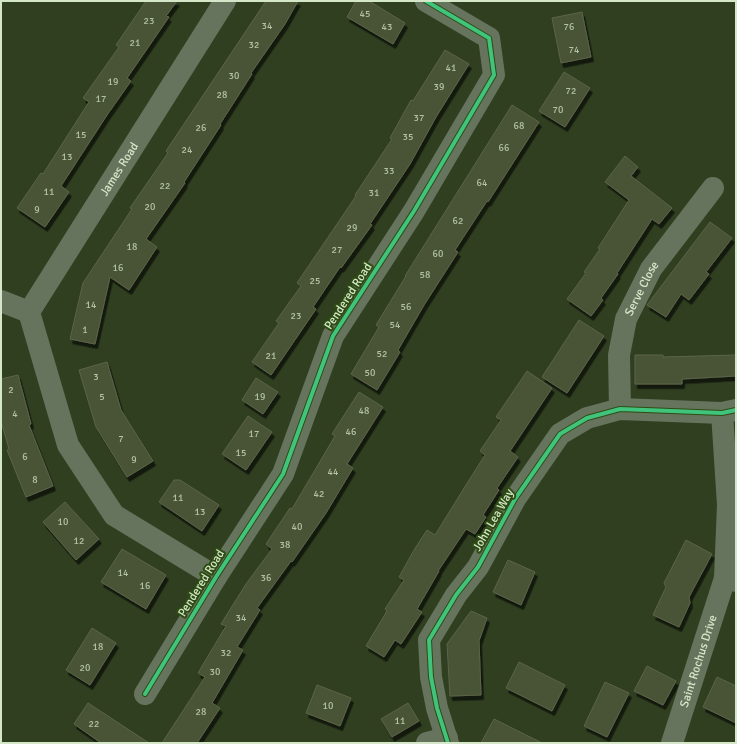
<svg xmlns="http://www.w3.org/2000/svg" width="737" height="744" viewBox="0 0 737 744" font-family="Signika,sans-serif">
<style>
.building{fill:#4a5234;stroke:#5c644a;filter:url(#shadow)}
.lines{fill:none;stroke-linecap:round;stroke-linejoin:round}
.minor{stroke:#67745d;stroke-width:22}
.cycleway-casing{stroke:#2e4c13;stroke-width:6}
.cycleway{stroke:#40c37c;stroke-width:4}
.labels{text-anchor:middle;stroke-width:4;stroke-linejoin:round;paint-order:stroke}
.number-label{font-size:10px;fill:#b2c2a4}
.street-label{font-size:12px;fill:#d5e7c9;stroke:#2e4c13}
</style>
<defs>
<filter id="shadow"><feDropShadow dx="2.5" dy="4.5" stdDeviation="0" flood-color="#0009"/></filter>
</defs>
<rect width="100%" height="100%" fill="#2f3f20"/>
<g class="building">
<path d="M146 1H177L166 16 169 17 127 78 131 81 107 115 61 186 69 192 45 227 17 208 41 173 43 174 89 102 83 98 119 47 116 45Z"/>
<path d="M266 1H298L285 24 251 73 252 74 220 124 221 125 184 182 185 183 146 239 157 247 129 290 110 277 95 344 70 339 83 283 132 209 130 208 168 153 166 151Z"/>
<path d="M356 1H369L405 23 393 44 347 17Z"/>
<path d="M582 12 591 57 561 63 552 18Z"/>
<path d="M445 50 469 64 436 117 410 164 370 224 372 225 341 268 340 267 313 307 316 309 271 375 252 362 279 323 276 321 301 286 297 283 356 196 355 195 392 139 390 138 411 100 413 101Z"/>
<path d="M564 72 590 88 565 127 539 111Z"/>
<path d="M512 105 539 122 488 202 487 201 455 250 458 252 424 305 398 350 400 352 377 390 351 374 379 327 376 325 406 276H405Z"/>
<path d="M625 156 638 167 631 176 672 208 659 224 652 219 617 273 618 274 601 298 603 300 591 316 567 299 586 273 584 272 600 249 598 248 629 200 605 182Z"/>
<path d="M710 222 732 238 706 272 709 274 689 300 681 294 666 317 647 305Z"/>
<path d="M579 320 604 336 567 393 542 377Z"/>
<path d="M635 355H663V357L736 355V376L682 379V384H635Z"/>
<path d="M107 362 121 410 153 461 127 477 96 427 79 370Z"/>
<path d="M527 371 552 388 510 451 518 457 497 488 499 490 483 515 486 517 475 534 466 529 438 571H439L417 609 422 612 401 644 395 640 384 657 366 646 387 611 385 609 404 580 399 577 414 550 427 530 435 535 466 485 485 455 480 451 501 420 496 417Z"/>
<path d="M18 375 31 424 29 425 53 486 26 497 7 450 9 449 1 421V379Z"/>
<path d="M256 378 278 392 263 414 242 400Z"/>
<path d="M359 392 383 407 347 464 353 468 326 513 292 562 291 561 257 608 260 610 237 647 243 650 212 703 220 708 197 743H162L205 677 198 673 226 626 221 624 246 584 272 549 266 544 290 508 292 509 335 436 332 434Z"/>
<path d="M248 416 272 432 246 470 222 454Z"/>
<path d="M174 480H180L219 505 202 531 159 502Z"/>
<path d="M65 502 99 539 76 560 43 522Z"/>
<path d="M686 540 712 554 689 597 690 603 679 627 653 615 666 587 664 583Z"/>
<path d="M122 549 166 575 146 609 101 582Z"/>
<path d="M508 560 535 572 521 605 493 592Z"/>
<path d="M471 611 487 618 479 641 481 695 450 696 447 644Z"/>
<path d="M92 628 116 643 90 685 66 670Z"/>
<path d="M519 662 565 685 552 711 506 688Z"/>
<path d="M647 666 676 681 663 705 634 691Z"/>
<path d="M717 677 736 686V723L703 707Z"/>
<path d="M605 682 629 693 607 737 584 726Z"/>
<path d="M317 685 351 698 340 726 306 713Z"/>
<path d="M88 703 117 722 149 743H101L74 724Z"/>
<path d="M408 703 419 721 392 737 381 719Z"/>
<path d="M494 719 542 743H481Z"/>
</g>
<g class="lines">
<g class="minor">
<path id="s1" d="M1 301 29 312 225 1"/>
<path d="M29 312 68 445 114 515 216 577"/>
<path id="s2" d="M620 409 619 355 626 319 651 269 713 188"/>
<path d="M722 413 728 505 725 578"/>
<path d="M145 694 216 577 283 474 333 336 414 211 494 75 489 38 426 1"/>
<path d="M427 743 447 738"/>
<path d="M448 743 437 708 431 677 429 640 456 595 478 567 515 499 560 434 587 418 620 409 722 413 736 410"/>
<path id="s3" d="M672 743 725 578 736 581"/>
</g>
<defs>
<g id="cycleway">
<path d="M145 694 216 577 283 474 333 336 414 211 494 75 489 38 426 1"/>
<path d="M448 743 437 708 431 677 429 640 456 595 478 567 515 499 560 434 587 418 620 409 722 413 736 410"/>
</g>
</defs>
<use href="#cycleway" class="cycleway-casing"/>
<use href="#cycleway" class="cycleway"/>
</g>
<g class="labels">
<g class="number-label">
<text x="365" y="17">45</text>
<text x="149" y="24">23</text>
<text x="267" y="29">34</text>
<text x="387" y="30">43</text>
<text x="569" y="30">76</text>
<text x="135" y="46">21</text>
<text x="254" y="48">32</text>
<text x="574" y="53">74</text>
<text x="451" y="71">41</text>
<text x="234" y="79">30</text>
<text x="113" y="85">19</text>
<text x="439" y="90">39</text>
<text x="571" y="94">72</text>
<text x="222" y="98">28</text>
<text x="101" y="102">17</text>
<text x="558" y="113">70</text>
<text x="419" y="121">37</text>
<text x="519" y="129">68</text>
<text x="201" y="131">26</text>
<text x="81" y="138">15</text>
<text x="408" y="140">35</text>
<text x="504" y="151">66</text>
<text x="187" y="153">24</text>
<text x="67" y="160">13</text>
<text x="389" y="174">33</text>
<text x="482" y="186">64</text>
<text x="165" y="189">22</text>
<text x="49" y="195">11</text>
<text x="374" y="196">31</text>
<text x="150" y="210">20</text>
<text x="37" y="213">9</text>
<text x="458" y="224">62</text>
<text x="352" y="231">29</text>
<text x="132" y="250">18</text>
<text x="337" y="253">27</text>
<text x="438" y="257">60</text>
<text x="118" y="271">16</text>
<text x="425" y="278">58</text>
<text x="315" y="284">25</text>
<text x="91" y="308">14</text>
<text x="406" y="310">56</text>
<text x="296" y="319">23</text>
<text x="395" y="328">54</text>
<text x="85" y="333">1</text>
<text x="382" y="357">52</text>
<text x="271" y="359">21</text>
<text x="370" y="376">50</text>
<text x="96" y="380">3</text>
<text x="11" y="393">2</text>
<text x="102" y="400">5</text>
<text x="260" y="400">19</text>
<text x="364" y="414">48</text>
<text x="15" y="417">4</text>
<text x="351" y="435">46</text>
<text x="254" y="437">17</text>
<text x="121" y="442">7</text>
<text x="241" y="456">15</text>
<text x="25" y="460">6</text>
<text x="134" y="463">9</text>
<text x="333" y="475">44</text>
<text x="35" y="483">8</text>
<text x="319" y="497">42</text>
<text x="178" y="501">11</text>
<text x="200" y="515">13</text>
<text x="63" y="525">10</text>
<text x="297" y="530">40</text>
<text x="79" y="544">12</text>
<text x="285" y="548">38</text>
<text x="123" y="576">14</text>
<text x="266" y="581">36</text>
<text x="145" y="589">16</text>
<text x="241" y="621">34</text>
<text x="98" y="650">18</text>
<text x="226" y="656">32</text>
<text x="85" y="671">20</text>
<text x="215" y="675">30</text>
<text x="328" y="709">10</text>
<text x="201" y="715">28</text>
<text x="400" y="724">11</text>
<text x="94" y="727">22</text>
</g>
<g class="street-label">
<text dy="4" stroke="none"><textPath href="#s1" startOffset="199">James Road</textPath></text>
<text dy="4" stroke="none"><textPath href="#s2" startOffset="125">Serve Close</textPath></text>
<text transform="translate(348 296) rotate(-57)" y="4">Pendered Road</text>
<text transform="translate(493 520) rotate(-60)" y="4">John Lea Way</text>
<text transform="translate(201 583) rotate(-58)" y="4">Pendered Road</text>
<text dy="4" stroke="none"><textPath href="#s3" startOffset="86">Saint Rochus Drive</textPath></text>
</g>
</g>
<rect width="737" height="744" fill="none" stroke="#d5e7c9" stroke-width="4"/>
</svg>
